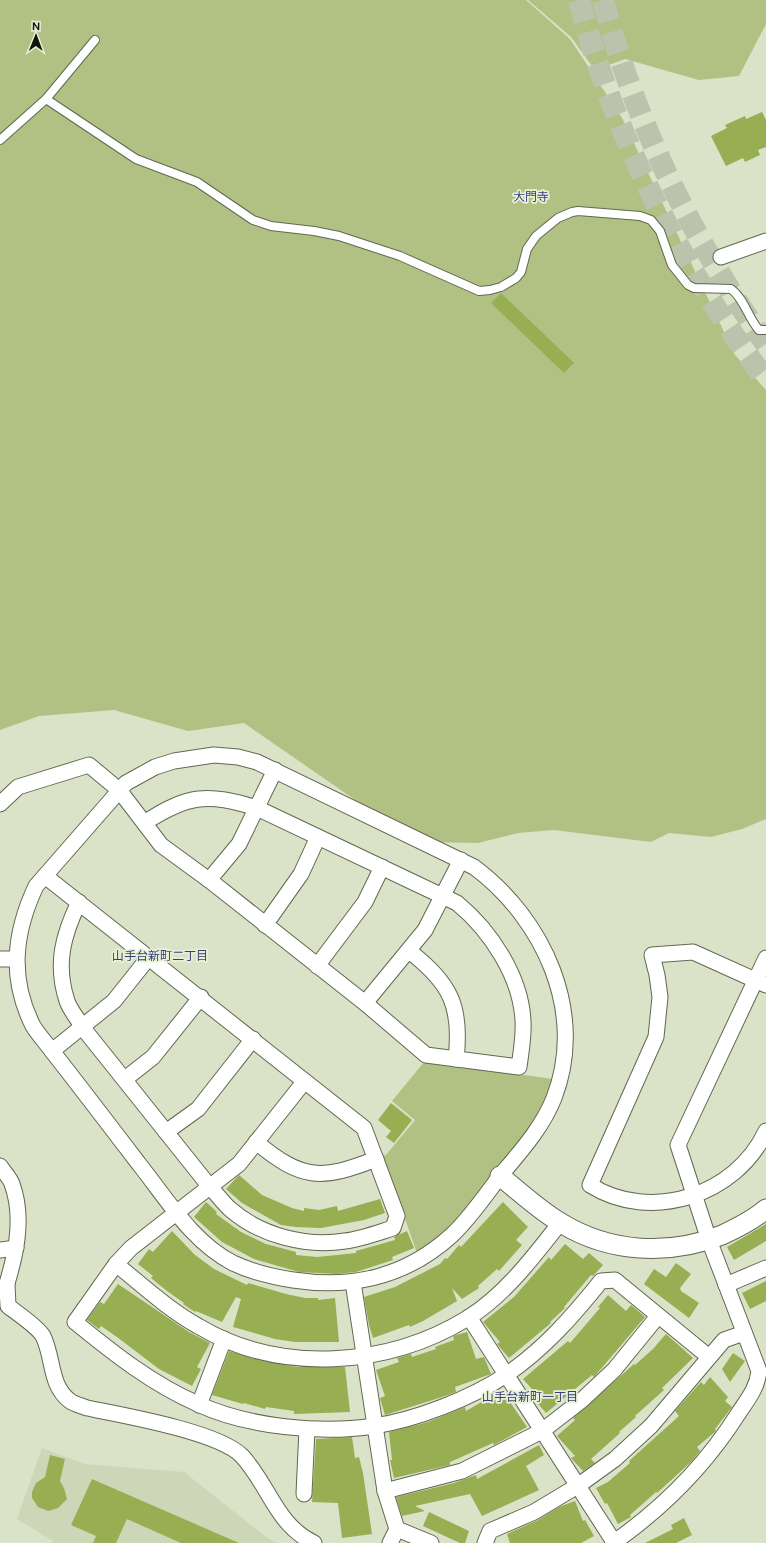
<svg xmlns="http://www.w3.org/2000/svg" width="766" height="1543" viewBox="0 0 766 1543" font-family="'DM Sans','Noto Sans JP',sans-serif">
<style>
.built{fill:#cdd7b7}
.green{fill:#b0c183}
.building{fill:#97ae53}
.lines{fill:none;stroke-linecap:round;stroke-linejoin:round}
.primary-tunnel{stroke:#bcc3ac;stroke-width:22;stroke-dasharray:22 11;stroke-linecap:butt}
.service-casing{stroke:#616851;stroke-width:10}
.minor-casing{stroke:#616851;stroke-width:17}
.tertiary-casing{stroke:#616851;stroke-width:21}
.service{stroke:#fff;stroke-width:8}
.minor{stroke:#fff;stroke-width:15}
.tertiary{stroke:#fff;stroke-width:19}
.labels{text-anchor:middle;stroke-width:3.5;stroke-linejoin:round;paint-order:stroke}
.neighbourhood-label{font-size:12px;fill:#36407b;stroke:#e7f0d5}
</style>
<rect width="100%" height="100%" fill="#dae2c8"/>
<path class="built" d="M42 1448 85 1464 184 1472 266 1537 277 1543H52L53 1541 17 1519Z"/>
<g class="green">
<path d="M0 0H526L570 39 622 118 735 355 766 390V819L742 829 711 837 669 833 651 842 554 830 518 833 478 843 427 842 390 824 244 723 188 731 114 710 39 716 0 730Z"/>
<path d="M528 0H766V24L739 76 699 80 625 59 595 70 571 37Z"/>
<path d="M425 1061 553 1079 536 1121 520 1145 443 1236 417 1253 383 1156 386 1155 415 1120 392 1101Z"/>
</g>
<g class="building">
<path d="M762 112 766 120V147L758 150 760 155 745 162 743 158 726 166 711 136 727 128 725 125 745 116 746 119Z"/>
<path d="M501 293 574 363 564 373 491 303Z"/>
<path d="M391 1103 412 1120 394 1143 386 1137 391 1131 378 1120Z"/>
<path d="M239 1175 262 1195 292 1208 304 1211V1208L319 1210 337 1206 338 1211 380 1199 385 1213 364 1220 321 1228 296 1227 281 1225 242 1203 226 1189Z"/>
<path d="M206 1202 217 1212 216 1214 241 1232 266 1244 296 1252V1255L317 1257 356 1253V1251L395 1240 394 1237 407 1231 414 1248 392 1257 393 1260 356 1272 336 1274 299 1272 254 1259 222 1242 194 1217Z"/>
<path d="M503 1202 528 1227 516 1240 522 1245 499 1271 497 1269 478 1286 479 1288 462 1299 452 1288 457 1301 423 1321 410 1327 409 1325 373 1338 369 1325 364 1297 395 1287 440 1264 445 1258 447 1259 459 1245 461 1247Z"/>
<path d="M766 1224V1241L734 1260 727 1247Z"/>
<path d="M172 1231 195 1255 214 1269 247 1285 248 1283 286 1294 305 1298H318V1300L335 1298 339 1342H295L275 1339 233 1327 241 1299 236 1297 222 1322 196 1311 195 1312 183 1304 184 1303 167 1291 151 1278 153 1276 138 1264 149 1249 153 1252Z"/>
<path d="M565 1244 583 1259 589 1253 603 1265 593 1276 591 1275 564 1307 565 1308 550 1322 551 1323 509 1358 497 1344 500 1342 483 1322 514 1297 549 1257 551 1260Z"/>
<path d="M676 1263 691 1274 680 1288 681 1291 699 1303 689 1318 644 1284 654 1269 666 1277Z"/>
<path d="M766 1281V1301L750 1309 742 1293Z"/>
<path d="M118 1284 189 1332 210 1343 197 1367 201 1369 192 1386 159 1369 117 1337 101 1326 99 1329 87 1320 100 1302 104 1304Z"/>
<path d="M608 1295 626 1311 631 1305 645 1317 594 1377 592 1375 546 1413 534 1399 538 1396 523 1379 568 1341 570 1343 600 1308 598 1307Z"/>
<path d="M467 1332 476 1359 484 1357 491 1374 455 1387 456 1392 439 1398 385 1415 380 1398 385 1396 376 1370 399 1362 397 1358 411 1354 412 1357 436 1349 435 1347 454 1340 453 1336Z"/>
<path d="M666 1334 693 1358 662 1388 664 1390 635 1416 636 1417 619 1432 620 1433 591 1459 595 1463 583 1471 571 1458 575 1456 557 1436 575 1420 573 1418 634 1364 635 1365 653 1349Z"/>
<path d="M229 1351 262 1361 297 1367H345L350 1412 294 1414V1411L266 1407 265 1409 244 1403 243 1404 212 1395Z"/>
<path d="M733 1353 745 1361 730 1382 722 1369Z"/>
<path d="M710 1377 728 1397 725 1401 732 1407 715 1429 716 1431 697 1447 700 1451 692 1461 657 1493 656 1492 630 1515 631 1517 618 1524 607 1503 605 1504 596 1488 608 1482 630 1463 629 1461 679 1416 675 1411 701 1382 704 1385Z"/>
<path d="M504 1393 527 1427 494 1445 493 1443 450 1462V1465L394 1478 390 1460H392L389 1432 428 1422 465 1407 466 1411 485 1400 487 1403Z"/>
<path d="M352 1437 355 1458 359 1457 363 1473 372 1534 342 1538 338 1503 312 1502 316 1439Z"/>
<path d="M539 1445 544 1455 526 1466 539 1490 482 1516 470 1494 415 1506 425 1511 402 1516 396 1497 454 1483 476 1475 477 1479Z"/>
<path d="M50 1455 65 1459 60 1481 64 1488 67 1499 58 1508 48 1511 38 1507 32 1498V1492L36 1483 45 1477Z"/>
<path d="M92 1479 239 1543H181L127 1519 116 1543H93L96 1536 71 1525Z"/>
<path d="M575 1501 583 1521 585 1520 594 1536 581 1543H510L507 1534 538 1520 559 1507Z"/>
<path d="M429 1512 469 1531 465 1543H460L423 1526Z"/>
<path d="M684 1518 692 1535 676 1543H645L673 1529 671 1525Z"/>
</g>
<g class="lines">
<g class="primary-tunnel">
<path d="M579 0C614 136 681 267 766 380"/>
<path d="M603 0C635 122 693 241 766 344"/>
</g>
<defs>
<g id="service">
<path d="M46 99 136 159 197 182 253 220 271 226 314 231 339 236 400 256 479 291 490 290 501 287 516 278 521 272 527 249 536 236 558 218 572 212 578 211 640 216 651 220 660 231 672 265 688 285 694 288 731 289C744 298 748 318 759 330H766"/>
<path d="M0 140 46 99 95 40"/>
</g>
<g id="minor">
<path d="M721 257 766 241"/>
<path d="M214 755 238 757 257 762 474 867C544 919 587 1013 554 1098 542 1128 521 1151 500 1176 485 1196 470 1218 452 1235 406 1277 353 1289 293 1280 273 1277 252 1272 233 1263 192 1242 167 1199 139 1164 110 1126 81 1088 52 1051 46 1043 38 1034 33 1026 9 978 14 933 36 886L126 783 155 767 174 761Z"/>
<path d="M0 804 18 787 89 765 119 790 161 845 213 883 365 1003 426 1055 519 1067C521 1052 524 1036 523 1021 521 977 491 931 457 903L257 808C207 793 189 794 144 823"/>
<path d="M45 876 364 1128 397 1216 393 1228C377 1233 361 1239 345 1241 306 1247 261 1236 230 1209 223 1203 217 1194 210 1187L83 1028C78 1019 70 1010 67 1001 55 964 63 935 79 902"/>
<path d="M209 880 239 844 275 770"/>
<path d="M265 925 301 874 318 837"/>
<path d="M409 951C451 983 462 1007 456 1059"/>
<path d="M0 959H16"/>
<path d="M317 966 365 902 382 867"/>
<path d="M766 985 693 952 652 955 657 975 660 997 656 1037 590 1185C650 1223 736 1196 766 1131"/>
<path d="M365 1003 425 930 461 860"/>
<path d="M52 1051 114 1001 149 957"/>
<path d="M125 1079 153 1057 201 997"/>
<path d="M304 1082 239 1164 131 1248 116 1264 75 1322C113 1353 152 1384 198 1404 248 1427 320 1434 374 1426 415 1420 472 1398 506 1375 544 1349 573 1316 601 1281L615 1280 709 1357"/>
<path d="M166 1132 198 1109 253 1039"/>
<path d="M256 1142C303 1181 322 1180 376 1159"/>
<path d="M0 1166C4 1172 10 1178 12 1184 25 1219 15 1259 4 1293"/>
<path d="M0 1250 16 1248"/>
<path d="M116 1264C143 1286 168 1309 198 1326 280 1375 388 1367 468 1318 506 1294 533 1257 560 1223"/>
<path d="M353 1282 385 1491 397 1529 431 1543"/>
<path d="M7 1284 8 1306C17 1313 38 1327 43 1336 54 1358 49 1385 70 1401 74 1404 82 1406 87 1408 122 1415 219 1432 242 1456 269 1485 276 1525 314 1543"/>
<path d="M726 1285 766 1268"/>
<path d="M469 1317 614 1542"/>
<path d="M199 1405 224 1339"/>
<path d="M385 1491 462 1471 542 1431 582 1400 614 1370 658 1316"/>
<path d="M304 1494 307 1429"/>
<path d="M390 1543 397 1529"/>
<path d="M485 1543 490 1531 534 1512 579 1485 615 1459 651 1426 724 1340 744 1333"/>
<path d="M613 1543C663 1508 705 1466 738 1414 747 1400 757 1389 759 1371L709 1240 678 1145 766 958"/>
</g>
<path id="tertiary" d="M500 1176C520 1192 539 1210 561 1223 610 1253 669 1256 722 1235 737 1228 753 1220 766 1209"/>
</defs>
<use href="#service" class="service-casing"/>
<use href="#minor" class="minor-casing"/>
<use href="#tertiary" class="tertiary-casing"/>
<use href="#service" class="service"/>
<use href="#minor" class="minor"/>
<use href="#tertiary" class="tertiary"/>
</g>
<g class="labels">
<g class="neighbourhood-label">
<text x="531" y="201">大門寺</text>
<text x="160" y="960">山手台新町二丁目</text>
<text x="530" y="1401">山手台新町一丁目</text>
</g>
</g>
<g transform="translate(36 36) rotate(1)" stroke="#e7f0d5" stroke-width="3" paint-order="stroke">
<path d="M0-3L7 15L0 10L-7 15Z" fill="#12150c"/>
<text y="-6" font-size="11" font-weight="bold" text-anchor="middle" fill="#12150c">N</text>
</g>
</svg>
